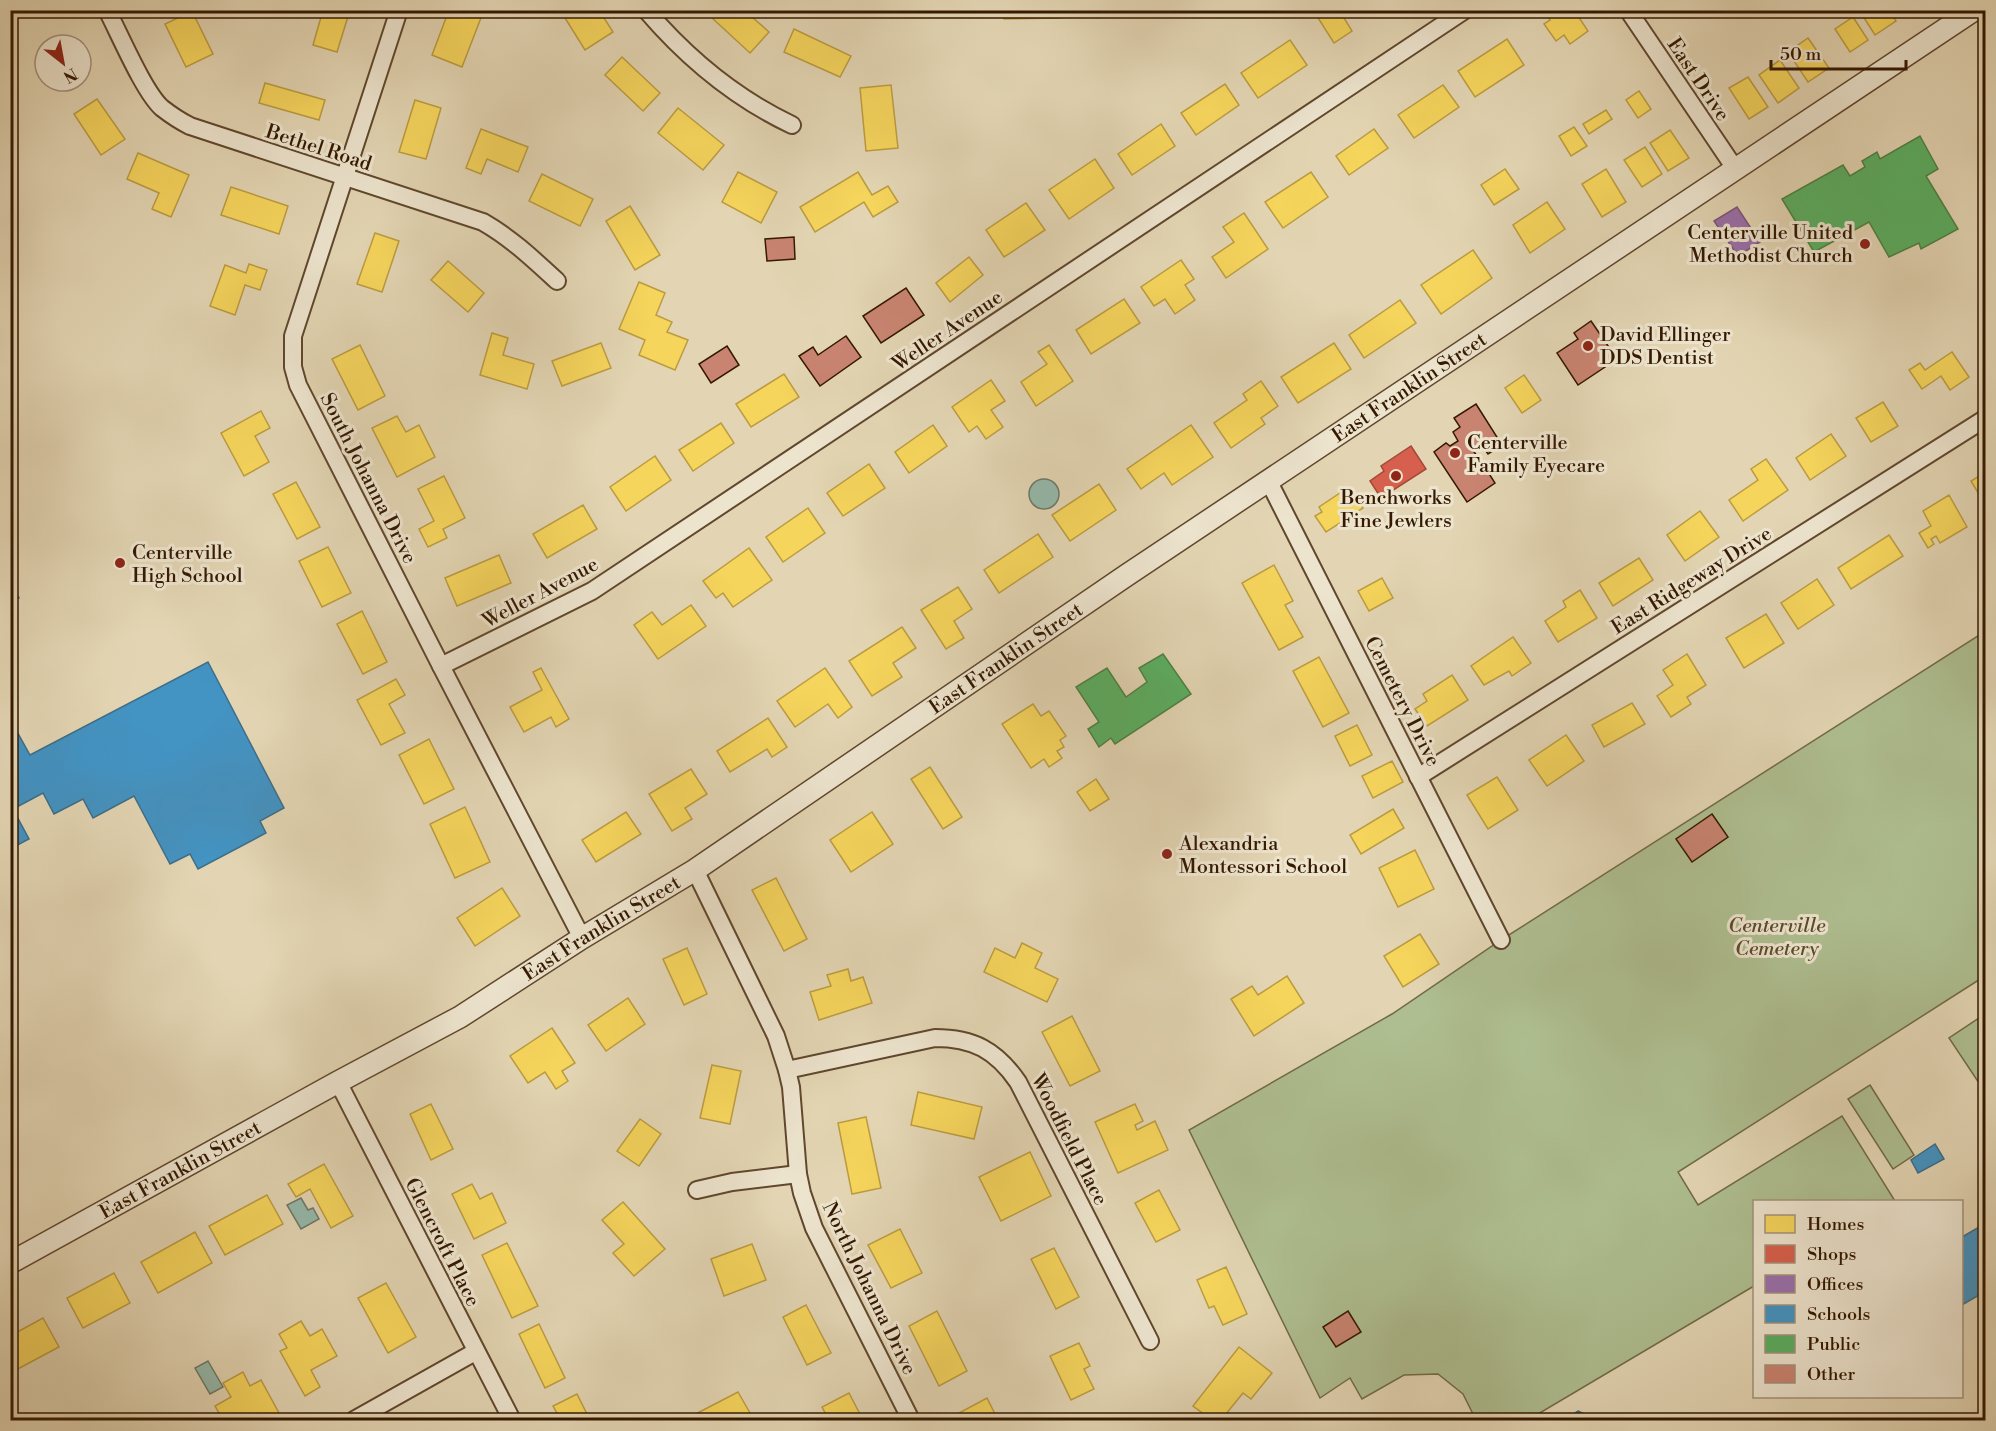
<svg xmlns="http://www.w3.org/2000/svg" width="1996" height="1431" viewBox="0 0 1996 1431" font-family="'Libre Bodoni',serif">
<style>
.green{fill:#aebe90;stroke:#716b48;stroke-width:1.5}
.water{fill:#95b9ab;stroke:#6e7967;stroke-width:1.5}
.homes{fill:#f6d55c;stroke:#bc9c40;stroke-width:1.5}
.shops{fill:#d6604d;stroke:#a54a36;stroke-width:1.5}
.offices{fill:#9970ab;stroke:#7b5678;stroke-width:1.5}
.schools{fill:#4393c3;stroke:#3e6e88;stroke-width:1.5}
.public{fill:#5aae61;stroke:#4f8144;stroke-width:1.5}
.building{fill:#c98471;stroke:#341800;stroke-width:1.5}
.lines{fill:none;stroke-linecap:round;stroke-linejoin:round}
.minor-casing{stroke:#60472d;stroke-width:20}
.tertiary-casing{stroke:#60472d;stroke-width:24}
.minor{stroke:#ede4ce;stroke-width:16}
.tertiary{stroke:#ede4ce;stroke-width:21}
.poi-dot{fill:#8f2418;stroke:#ede4ce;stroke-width:2}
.labels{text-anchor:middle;stroke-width:6;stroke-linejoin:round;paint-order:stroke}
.street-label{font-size:20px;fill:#341800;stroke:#ede4ce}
.poi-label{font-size:20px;fill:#341800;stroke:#ede4ce;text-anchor:start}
.park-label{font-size:20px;font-style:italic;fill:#594a2b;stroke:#ede4ce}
</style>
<rect width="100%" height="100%" fill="#e3d5b3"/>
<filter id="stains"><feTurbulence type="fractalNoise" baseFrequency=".00333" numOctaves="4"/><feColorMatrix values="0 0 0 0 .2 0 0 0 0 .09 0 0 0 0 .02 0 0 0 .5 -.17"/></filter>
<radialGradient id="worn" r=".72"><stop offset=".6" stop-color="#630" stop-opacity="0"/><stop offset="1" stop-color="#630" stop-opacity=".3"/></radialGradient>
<g class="green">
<path d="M1984 632 1986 635 1985 976 1678 1172 1698 1205 1842 1116 1895 1201 1754 1202V1286L1528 1420H1476L1463 1394 1438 1374 1404 1375 1362 1399 1350 1378 1320 1398 1189 1130 1392 1014 1501 940Z"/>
<path d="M1985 1014V1092L1949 1038Z"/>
<path d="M1870 1085 1914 1155 1893 1169 1848 1099Z"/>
</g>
<g class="water">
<circle cx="1044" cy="494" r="15"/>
<path d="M301 1198 308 1210 313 1208 319 1219 301 1229 287 1205Z"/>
<path d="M208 1361 223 1387 210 1394 195 1368Z"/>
</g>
<g class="homes">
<path d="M323 10H350L337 52 313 45Z"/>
<path d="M449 10H484L462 67 432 55Z"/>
<path d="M560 10H599L613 32 585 50Z"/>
<path d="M717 10H744L769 32 750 53 711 17Z"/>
<path d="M1004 10H1060V18L1004 19Z"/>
<path d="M1097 10H1148L1098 18Z"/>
<path d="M1313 10H1356L1344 18 1352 31 1334 43Z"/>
<path d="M1547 10H1574L1588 31 1570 44 1564 35 1556 41 1544 24 1550 20 1545 12Z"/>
<path d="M1859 10H1889L1896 21 1875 35Z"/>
<path d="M192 11 213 54 186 67 165 24Z"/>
<path d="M1853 17 1868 40 1850 52 1835 29Z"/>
<path d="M794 29 851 56 840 77 784 52Z"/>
<path d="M66 36 70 45H49Z"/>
<path d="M1808 38 1829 68 1808 82 1788 52Z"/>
<path d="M1507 39 1524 65 1475 97 1458 71Z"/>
<path d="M1290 40 1307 65 1258 98 1241 73Z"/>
<path d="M622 57 660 93 643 111 605 75Z"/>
<path d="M1780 60 1799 88 1778 103 1759 75Z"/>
<path d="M1748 77 1768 107 1749 119 1729 88Z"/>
<path d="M265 83 325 100 319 120 259 103Z"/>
<path d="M1225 84 1239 105 1196 135 1181 113Z"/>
<path d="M891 85 898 148 866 151 860 88Z"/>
<path d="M1443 85 1459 107 1414 138 1398 115Z"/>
<path d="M1639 91 1651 109 1638 118 1626 100Z"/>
<path d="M97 99 125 139 101 155 74 114Z"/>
<path d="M415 100 441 108 426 159 399 152Z"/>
<path d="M678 108 724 145 703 170 658 133Z"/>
<path d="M1606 110 1612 119 1589 134 1583 124Z"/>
<path d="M1161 124 1175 146 1132 175 1118 154Z"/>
<path d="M1574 127 1587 146 1571 156 1559 136Z"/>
<path d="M481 129 528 147 518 172 487 159 481 174 466 168Z"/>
<path d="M1374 129 1388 148 1349 175 1336 156Z"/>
<path d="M1670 130 1689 158 1668 171 1650 143Z"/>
<path d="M1645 147 1662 174 1642 187 1624 160Z"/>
<path d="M138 153 189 175 171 217 152 209 159 193 127 179Z"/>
<path d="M1095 159 1114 188 1069 219 1049 190Z"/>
<path d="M1505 169 1519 189 1494 205 1481 185Z"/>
<path d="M1606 169 1626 202 1602 217 1582 184Z"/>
<path d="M738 172 777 192 761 223 722 202Z"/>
<path d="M858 172 872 195 888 186 898 202 873 217 864 202 815 232 800 207Z"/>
<path d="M1311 172 1328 197 1283 228 1265 202Z"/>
<path d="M542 174 593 199 580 226 529 201Z"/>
<path d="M231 187 288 206 279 234 221 215Z"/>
<path d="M1547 202 1565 229 1530 253 1513 225Z"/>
<path d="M1026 203 1045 230 1004 257 986 230Z"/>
<path d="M630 206 660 255 635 270 606 221Z"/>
<path d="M1244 213 1268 249 1226 278 1212 257 1234 242 1223 227Z"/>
<path d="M375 233 399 241 382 292 357 284Z"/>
<path d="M1473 250 1492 278 1441 314 1421 285Z"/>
<path d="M969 257 983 275 950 302 936 283Z"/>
<path d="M1181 260 1194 279 1185 285 1195 300 1175 314 1165 299 1154 306 1141 287Z"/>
<path d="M448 261 484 293 468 312 431 280Z"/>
<path d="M249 264 267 270 260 290 245 285 235 315 210 306 225 265 246 273Z"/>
<path d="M639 282 665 293 656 315 672 322 667 332 688 340 675 370 639 355 645 340 619 329Z"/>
<path d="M1124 299 1140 323 1091 354 1076 330Z"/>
<path d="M1400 300 1416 323 1364 358 1349 335Z"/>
<path d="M492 333 508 338 503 355 534 364 527 389 480 375Z"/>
<path d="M601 343 611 368 562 386 552 361Z"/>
<path d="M1334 343 1351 369 1298 403 1281 377Z"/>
<path d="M360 345 385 396 358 410 332 359Z"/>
<path d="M1049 345 1073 381 1036 406 1021 382 1047 364 1038 352Z"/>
<path d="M1952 352 1969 377 1950 390 1941 376 1922 389 1909 370 1920 363 1925 370Z"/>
<path d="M784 374 799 397 751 427 736 404Z"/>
<path d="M1524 375 1541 400 1522 413 1505 388Z"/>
<path d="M991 380 1005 401 991 410 1003 427 986 439 977 426 969 432 952 407Z"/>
<path d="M1261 381 1278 406 1261 418 1265 424 1231 448 1214 423 1247 400 1243 394Z"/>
<path d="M1883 402 1898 426 1871 442 1856 418Z"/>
<path d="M261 411 270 428 255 436 269 462 244 476 221 433Z"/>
<path d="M397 416 406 432 419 425 435 457 397 477 372 428Z"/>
<path d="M721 423 734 443 693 471 679 450Z"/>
<path d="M933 425 947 446 909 473 895 452Z"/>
<path d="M1191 425 1213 457 1172 485 1164 473 1141 489 1127 469Z"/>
<path d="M1831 434 1846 456 1810 480 1796 458Z"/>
<path d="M655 456 671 480 626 511 610 487Z"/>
<path d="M1766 459 1788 490 1743 521 1729 500 1758 480 1751 469Z"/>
<path d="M869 464 885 488 843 516 827 493Z"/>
<path d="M1986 472V506L1971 481Z"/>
<path d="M444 476 465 518 443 529 447 538 428 547 419 529 434 521 418 489Z"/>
<path d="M296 482 320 527 297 539 273 494Z"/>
<path d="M1099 484 1116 510 1070 541 1052 515Z"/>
<path d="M1349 487 1363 508 1326 532 1315 516 1322 512 1319 507Z"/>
<path d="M1949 495 1967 527 1940 543 1936 536 1931 539 1934 544 1928 548 1919 533 1931 526 1923 511Z"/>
<path d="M583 505 597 529 547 558 533 534Z"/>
<path d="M808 508 825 533 783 562 766 537Z"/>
<path d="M1700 511 1719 537 1685 561 1667 535Z"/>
<path d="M1038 534 1053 557 999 593 984 570Z"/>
<path d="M1889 535 1903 556 1851 589 1838 568Z"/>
<path d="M328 547 351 593 322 607 299 561Z"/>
<path d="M749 548 772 580 733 607 723 593 716 598 703 581Z"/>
<path d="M499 555 511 583 457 606 445 578Z"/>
<path d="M1639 558 1653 580 1613 606 1599 583Z"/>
<path d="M1274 565 1293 601 1285 605 1303 637 1279 650 1242 583Z"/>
<path d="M1382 578 1393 598 1369 611 1358 591Z"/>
<path d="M1817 579 1834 605 1798 629 1781 603Z"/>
<path d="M958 587 972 609 954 621 964 638 946 649 921 610Z"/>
<path d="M1580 590 1597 618 1558 642 1545 621 1566 607 1563 601Z"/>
<path d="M691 605 706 626 658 659 634 625 652 612 662 625Z"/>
<path d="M362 611 387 662 363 674 337 624Z"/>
<path d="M1766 614 1784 643 1744 668 1726 638Z"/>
<path d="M902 627 916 648 893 663 902 677 872 696 849 661Z"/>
<path d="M1513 637 1531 663 1512 676 1509 671 1484 685 1471 666Z"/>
<path d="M1687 654 1706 685 1687 697 1691 704 1671 717 1657 696 1673 685 1663 670Z"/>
<path d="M1319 657 1349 713 1323 727 1293 671Z"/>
<path d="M541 668 569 719 556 727 551 717 524 732 510 707 542 690 533 672Z"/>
<path d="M825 668 852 707 838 718 828 704 795 727 777 701Z"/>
<path d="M1452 675 1468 700 1427 726 1415 709 1427 701 1423 694Z"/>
<path d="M396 679 405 695 389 704 405 733 381 745 357 700Z"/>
<path d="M1632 703 1645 724 1604 747 1592 725Z"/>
<path d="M1033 704 1041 716 1049 711 1066 736 1060 740 1064 747 1057 751 1062 758 1049 767 1044 759 1031 768 1002 724Z"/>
<path d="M768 718 787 747 772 757 767 749 730 772 717 751Z"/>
<path d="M1357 725 1372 755 1350 766 1335 736Z"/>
<path d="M1566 735 1584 761 1547 786 1529 760Z"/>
<path d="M429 739 454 789 424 804 399 755Z"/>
<path d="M1392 761 1403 782 1373 798 1362 776Z"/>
<path d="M930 767 962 817 943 829 911 779Z"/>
<path d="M691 769 707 794 685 808 692 819 672 831 649 794Z"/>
<path d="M1497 777 1518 810 1488 829 1467 795Z"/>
<path d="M1096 779 1109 799 1090 811 1077 792Z"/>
<path d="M465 807 490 862 455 878 430 824Z"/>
<path d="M1393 809 1404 828 1361 854 1350 835Z"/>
<path d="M626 812 641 834 596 862 582 840Z"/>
<path d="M872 812 893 844 851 872 830 840Z"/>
<path d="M1415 850 1434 889 1398 907 1379 868Z"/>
<path d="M776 878 807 939 784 951 752 890Z"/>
<path d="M502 888 520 916 475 946 457 918Z"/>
<path d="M1420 934 1439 964 1403 987 1384 956Z"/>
<path d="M1022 943 1042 953 1035 968 1058 979 1047 1002 984 972 995 948 1015 958Z"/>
<path d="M687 948 707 994 684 1005 663 959Z"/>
<path d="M848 969 851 981 863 977 872 1003 819 1020 810 992 831 986 827 975Z"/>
<path d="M1287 976 1304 1003 1254 1036 1231 999 1252 986 1258 995Z"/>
<path d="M628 998 645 1024 606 1051 588 1025Z"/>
<path d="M1072 1016 1100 1071 1070 1086 1042 1032Z"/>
<path d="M552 1028 575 1063 562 1071 568 1081 556 1089 545 1072 528 1083 510 1056Z"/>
<path d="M712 1065 741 1071 730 1124 700 1118Z"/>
<path d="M918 1092 982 1107 974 1139 911 1125Z"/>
<path d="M431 1104 453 1149 431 1160 410 1114Z"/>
<path d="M1135 1104 1143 1121 1135 1125 1137 1130 1155 1121 1168 1150 1118 1173 1095 1122Z"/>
<path d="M866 1117 881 1188 852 1194 838 1123Z"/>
<path d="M640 1119 661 1134 639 1166 617 1151Z"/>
<path d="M1030 1152 1051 1196 1001 1221 979 1177Z"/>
<path d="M324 1164 353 1216 331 1228 310 1189 296 1197 288 1184Z"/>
<path d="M472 1184 480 1199 492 1193 506 1223 474 1239 452 1194Z"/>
<path d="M1159 1190 1180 1230 1156 1242 1135 1203Z"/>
<path d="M267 1195 283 1224 225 1255 209 1226Z"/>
<path d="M623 1202 665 1249 634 1276 613 1253 624 1244 602 1220Z"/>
<path d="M900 1229 922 1273 891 1288 868 1245Z"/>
<path d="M195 1232 212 1263 158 1293 141 1262Z"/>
<path d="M507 1243 538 1306 512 1318 482 1255Z"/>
<path d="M752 1244 766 1280 724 1296 711 1259Z"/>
<path d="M1054 1248 1079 1297 1056 1309 1031 1259Z"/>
<path d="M1226 1267 1247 1314 1223 1325 1214 1306 1209 1308 1197 1280Z"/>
<path d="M114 1273 130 1303 83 1328 67 1298Z"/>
<path d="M386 1283 416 1337 388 1353 358 1298Z"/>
<path d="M806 1305 831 1353 807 1365 783 1317Z"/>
<path d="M937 1311 967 1371 939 1386 909 1326Z"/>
<path d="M43 1318 59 1347 14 1371 10 1366V1336Z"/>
<path d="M301 1321 310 1336 322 1329 337 1356 311 1370 320 1387 305 1396 280 1351 287 1348 279 1334Z"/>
<path d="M539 1324 565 1378 545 1388 519 1334Z"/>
<path d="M1079 1343 1090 1366 1084 1369 1094 1389 1071 1400 1050 1356Z"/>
<path d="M1239 1347 1272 1373 1251 1399 1243 1393 1221 1420H1212L1193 1406Z"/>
<path d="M243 1372 250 1386 261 1380 279 1413 266 1420H256L252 1414 241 1420H223L215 1406 231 1397 223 1383Z"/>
<path d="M738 1392 754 1420H684Z"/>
<path d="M849 1393 863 1420H829L822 1407Z"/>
<path d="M577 1394 590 1420H561L553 1406Z"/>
<path d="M987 1398 998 1420H963L959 1413Z"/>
<path d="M1187 1415V1420H1121V1419Z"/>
</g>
<path class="shops" d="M1411 446 1426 469 1381 498 1370 481 1384 471 1381 466Z"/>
<path class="offices" d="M1737 207 1760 242 1738 256 1714 221Z"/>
<g class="schools">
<path d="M10 581 19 598 10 603Z"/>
<path d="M208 662 284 808 260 821 266 833 198 869 190 854 170 864 134 796 93 818 83 799 54 814 43 793 13 809 29 839 10 849V719L30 755Z"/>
<path d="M1935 1144 1944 1159 1918 1173 1911 1160Z"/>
<path d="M1986 1223V1291L1962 1305V1237Z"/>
<path d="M1578 1411 1596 1420H1564Z"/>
</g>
<g class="public">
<path d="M1920 136 1938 169 1926 176 1958 229 1921 249 1919 243 1889 257 1869 222 1814 252 1782 199 1843 165 1850 176 1865 167 1862 161 1877 152 1880 159Z"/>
<path d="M1163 654 1191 694 1115 744 1111 738 1099 747 1088 729 1099 722 1076 687 1107 668 1126 697 1147 682 1139 668Z"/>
</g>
<g class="building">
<path d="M794 237 795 259 767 261 765 239Z"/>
<path d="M906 288 924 315 881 343 863 316Z"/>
<path d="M1591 321 1617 359 1578 385 1557 353 1578 339 1574 333Z"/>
<path d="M846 336 861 357 820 386 799 356 813 347 818 355Z"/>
<path d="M727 346 739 365 711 383 699 364Z"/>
<path d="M1476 404 1502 445 1488 454 1481 444 1472 449 1477 456 1471 459 1475 465 1481 461 1495 483 1467 502 1434 452 1446 443 1450 446 1458 441 1453 432 1460 427 1454 418Z"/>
<path d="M1712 814 1728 837 1692 862 1676 839Z"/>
<path d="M1348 1311 1361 1332 1336 1347 1323 1327Z"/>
</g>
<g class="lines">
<defs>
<g id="minor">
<path d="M107 10C120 35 144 92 162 108 171 115 180 121 190 126L483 222C511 238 533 259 557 281"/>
<path d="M399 10 293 336V367L298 385 441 666 582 938"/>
<path d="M646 10C687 58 735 98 792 125"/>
<path d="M1628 10 1736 170"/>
<path d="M1268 480 1501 940"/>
<path d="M441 666 592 591 1465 10"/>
<path d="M1418 777 1986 418"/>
<path d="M695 870 776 1036 787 1070 791 1087 798 1174 802 1193 814 1228 911 1420"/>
<path d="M787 1070 935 1038C973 1038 996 1050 1018 1082L1150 1341"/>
<path d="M338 1082 512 1420"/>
<path d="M697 1190 732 1182 798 1174"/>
<path d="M354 1420 475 1352"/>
</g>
<g id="tertiary">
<path id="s1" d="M10 1263 338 1082 460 1017 582 938 695 870 1127 575 1974 10"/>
</g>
</defs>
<use href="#minor" class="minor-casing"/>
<use href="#tertiary" class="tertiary-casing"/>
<use href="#minor" class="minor"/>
<use href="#tertiary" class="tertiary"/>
</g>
<g class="poi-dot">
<circle cx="1865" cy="244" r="6"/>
<circle cx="1588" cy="346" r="6"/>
<circle cx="1455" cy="453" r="6"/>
<circle cx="1396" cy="476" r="6"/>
<circle cx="120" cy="563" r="6"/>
<circle cx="1167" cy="854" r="6"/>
</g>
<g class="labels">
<g class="street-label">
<text transform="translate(1699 79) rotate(56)" y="7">East Drive</text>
<text transform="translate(319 147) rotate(18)" y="7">Bethel Road</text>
<text transform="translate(947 330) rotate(-34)" y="7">Weller Avenue</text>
<text dy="7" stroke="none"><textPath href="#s1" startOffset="1652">East Franklin Street</textPath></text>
<text transform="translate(369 478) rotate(63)" y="7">South Johanna Drive</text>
<text transform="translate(1691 580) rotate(-32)" y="7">East Ridgeway Drive</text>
<text transform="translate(540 592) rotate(-28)" y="7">Weller Avenue</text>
<text dy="7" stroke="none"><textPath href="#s1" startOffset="1166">East Franklin Street</textPath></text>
<text transform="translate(1403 701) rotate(63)" y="7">Cemetery Drive</text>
<text dy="7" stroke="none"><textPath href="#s1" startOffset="680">East Franklin Street</textPath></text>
<text transform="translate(1070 1139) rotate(63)" y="7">Woodfield Place</text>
<text dy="7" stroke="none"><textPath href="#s1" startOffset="194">East Franklin Street</textPath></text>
<text transform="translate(443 1242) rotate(63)" y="7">Glencroft Place</text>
<text transform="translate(870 1288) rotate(64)" y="7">North Johanna Drive</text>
</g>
<g class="poi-label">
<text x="1853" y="239" text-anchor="end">Centerville United<tspan x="1853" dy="23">Methodist Church</tspan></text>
<text x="1600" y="341">David Ellinger<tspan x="1600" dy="23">DDS Dentist</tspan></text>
<text x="1467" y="449">Centerville<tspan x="1467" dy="23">Family Eyecare</tspan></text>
<text x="1396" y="504" text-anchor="middle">Benchworks<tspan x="1396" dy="23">Fine Jewlers</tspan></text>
<text x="132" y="559">Centerville<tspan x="132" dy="23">High School</tspan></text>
<text x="1179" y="850">Alexandria<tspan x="1179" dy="23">Montessori School</tspan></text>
</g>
<g class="park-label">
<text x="1777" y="932">Centerville<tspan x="1777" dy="23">Cemetery</tspan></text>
</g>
</g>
<rect width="1996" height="1431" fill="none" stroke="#e3d5b3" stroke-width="36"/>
<rect x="12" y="12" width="1972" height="1407" fill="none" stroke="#341800" stroke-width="3"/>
<rect x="18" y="18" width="1960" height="1395" fill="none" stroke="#341800" stroke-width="1.5"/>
<rect x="1753" y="1200" width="210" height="198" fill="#ede4ce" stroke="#a3927c" stroke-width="1.5"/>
<rect x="1765" y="1215" width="30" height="18" fill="#f6d55c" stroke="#a3927c" stroke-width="1.5"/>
<text x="1807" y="1230" font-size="18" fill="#341800">Homes</text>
<rect x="1765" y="1245" width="30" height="18" fill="#d6604d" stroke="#a3927c" stroke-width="1.5"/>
<text x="1807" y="1260" font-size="18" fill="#341800">Shops</text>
<rect x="1765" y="1275" width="30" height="18" fill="#9970ab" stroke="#a3927c" stroke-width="1.5"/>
<text x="1807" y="1290" font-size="18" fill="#341800">Offices</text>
<rect x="1765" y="1305" width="30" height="18" fill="#4393c3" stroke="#a3927c" stroke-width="1.5"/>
<text x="1807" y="1320" font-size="18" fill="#341800">Schools</text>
<rect x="1765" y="1335" width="30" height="18" fill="#5aae61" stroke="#a3927c" stroke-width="1.5"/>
<text x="1807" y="1350" font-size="18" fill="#341800">Public</text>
<rect x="1765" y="1365" width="30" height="18" fill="#c98471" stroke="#a3927c" stroke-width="1.5"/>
<text x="1807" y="1380" font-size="18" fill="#341800">Other</text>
<g transform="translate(63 63) rotate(149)"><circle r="28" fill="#ede4ce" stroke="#a3927c" stroke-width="1.5"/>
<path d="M0-4.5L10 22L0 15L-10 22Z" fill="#8f2418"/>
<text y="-9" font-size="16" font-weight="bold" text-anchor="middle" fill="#341800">N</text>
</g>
<path d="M1771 60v9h135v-9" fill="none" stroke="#341800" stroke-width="3"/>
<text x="1780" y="60" font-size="18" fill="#341800" stroke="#ede4ce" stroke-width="4.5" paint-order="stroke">50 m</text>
<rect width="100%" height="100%" filter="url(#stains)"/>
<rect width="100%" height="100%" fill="url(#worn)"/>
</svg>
